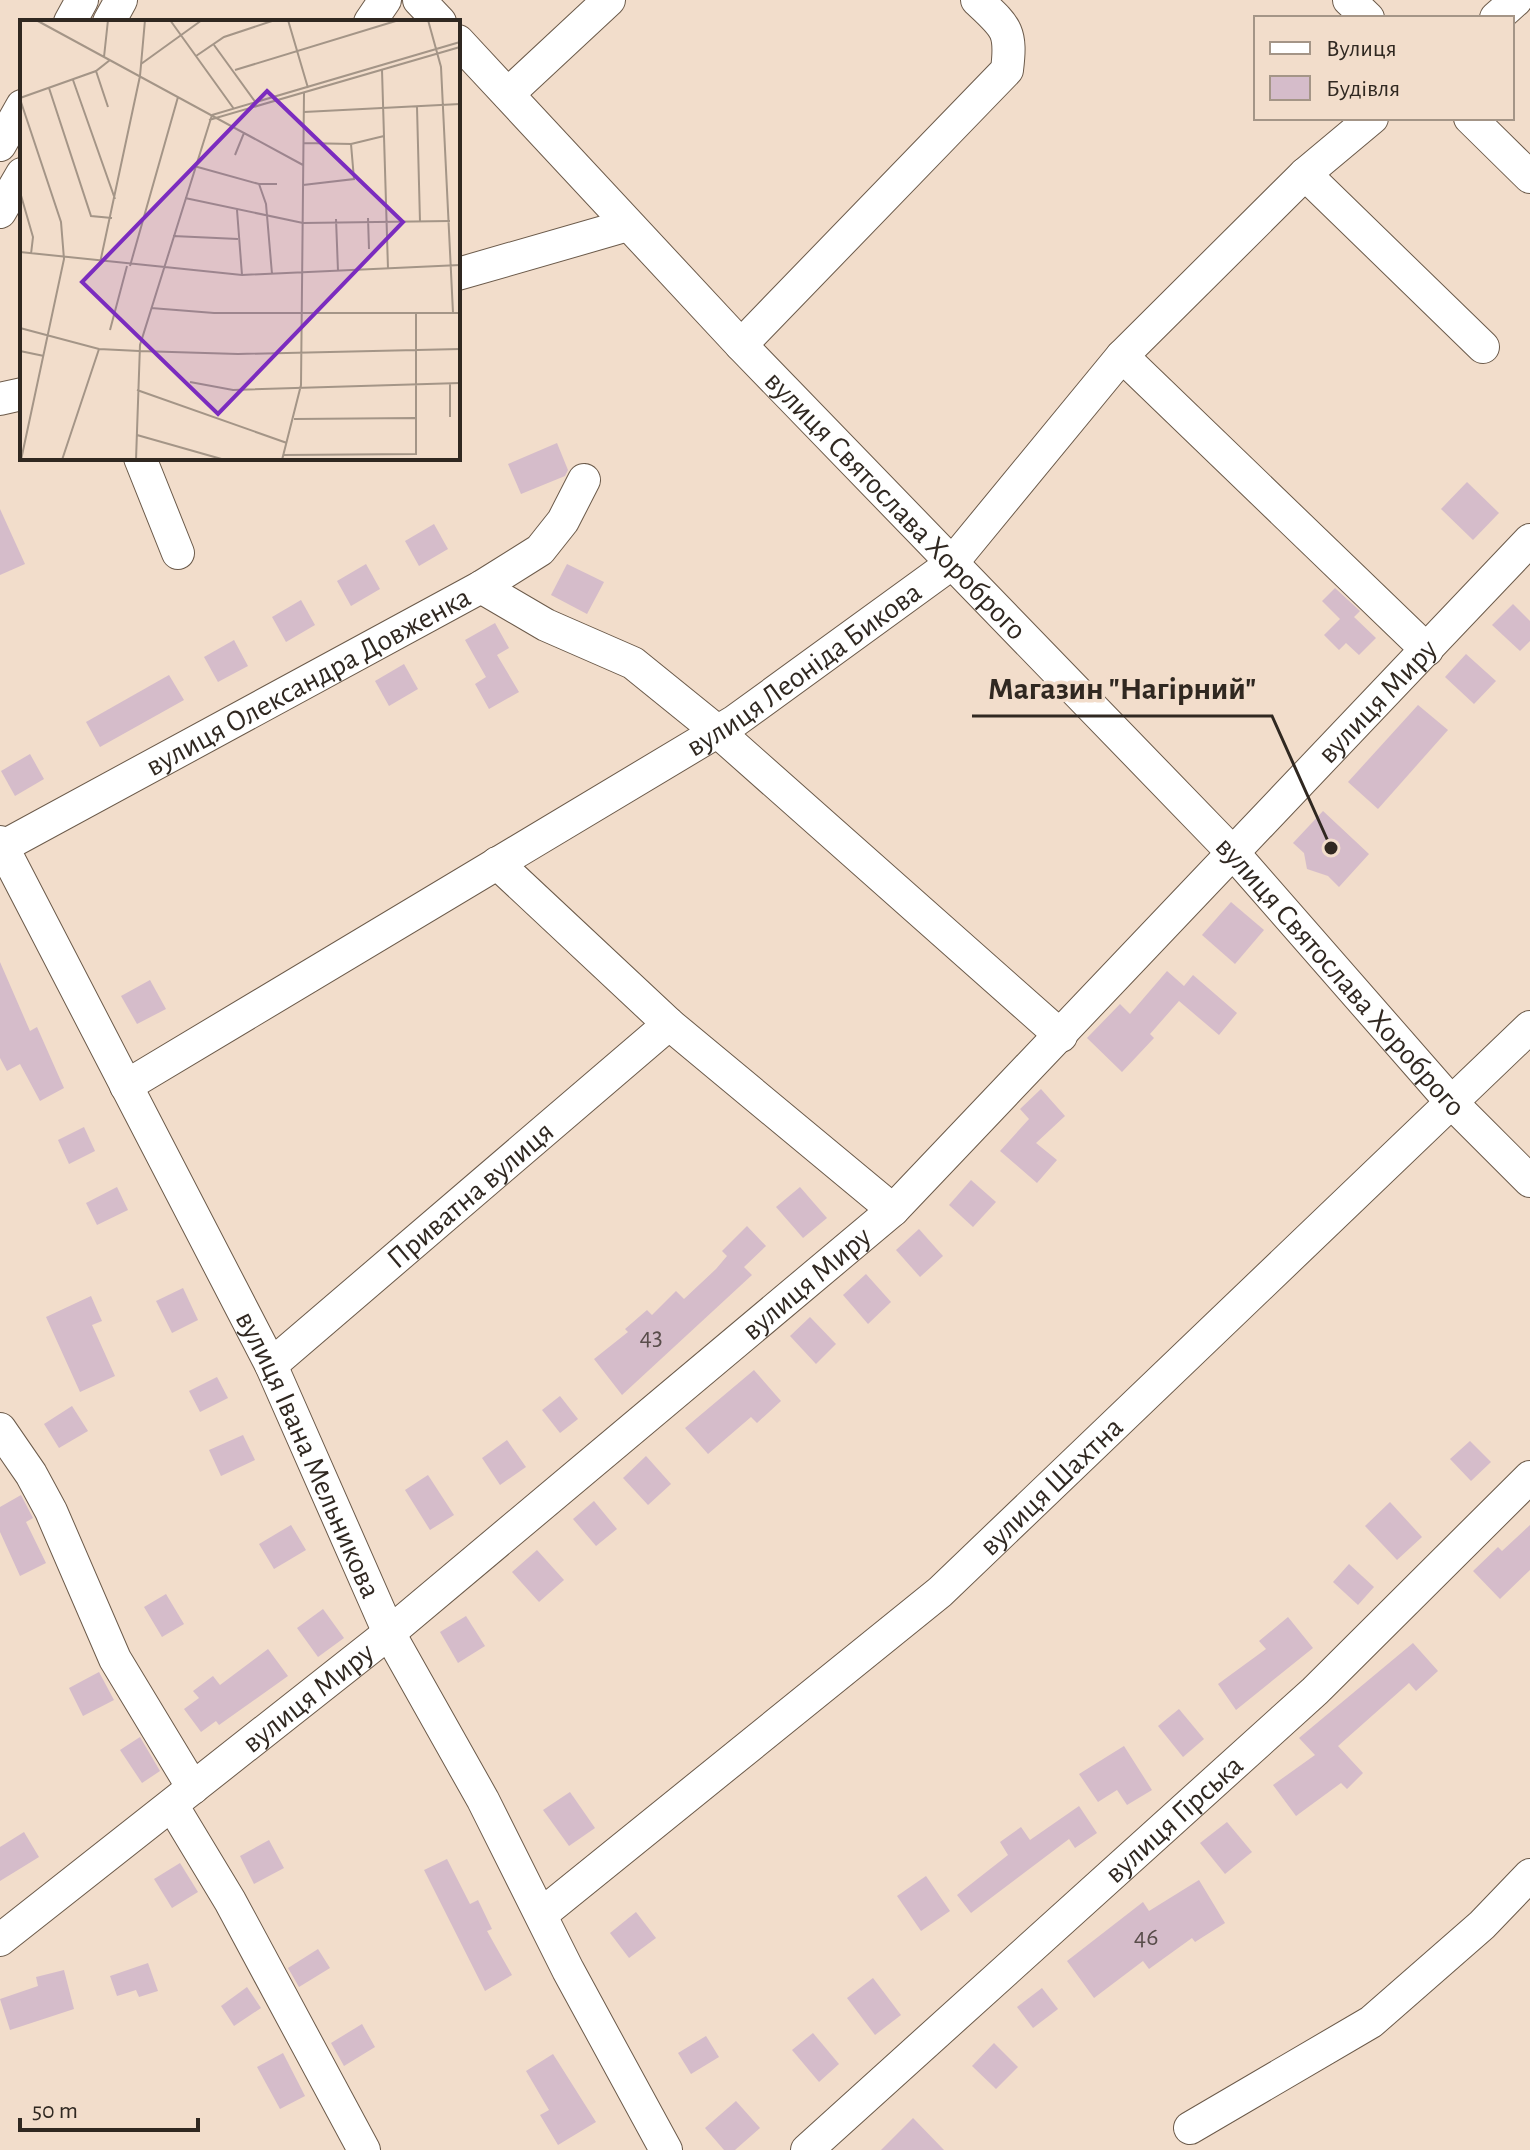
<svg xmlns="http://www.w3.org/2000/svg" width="1530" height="2150" viewBox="0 0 1530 2150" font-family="'Alegreya Sans',sans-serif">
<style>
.building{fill:#d5bcca}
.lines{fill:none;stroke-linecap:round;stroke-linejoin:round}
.minor-casing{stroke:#6b5a4a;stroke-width:34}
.minor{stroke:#fff;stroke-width:32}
.labels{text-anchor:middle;stroke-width:7;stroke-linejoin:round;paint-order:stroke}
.number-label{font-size:26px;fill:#594d4b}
.street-label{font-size:30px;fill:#302821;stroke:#f2ddcb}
.inset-road{fill:none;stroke:#a49587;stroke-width:2}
.view{fill:#7b2cbf;fill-opacity:0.15;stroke:#7b2cbf;stroke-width:4}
.inset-edge{fill:none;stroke:#302821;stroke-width:4}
.leader{fill:none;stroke:#302821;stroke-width:3}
.callout-dot{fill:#302821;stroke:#f2ddcb;stroke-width:3}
.callout-label{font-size:32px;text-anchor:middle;font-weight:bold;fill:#302821;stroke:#f2ddcb;stroke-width:7;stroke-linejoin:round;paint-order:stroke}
</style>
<rect width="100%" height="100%" fill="#f2ddcb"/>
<g class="building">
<path d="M557 443 568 470 565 476 521 494 508 464Z"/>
<path d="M1467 482 1499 513 1473 540 1441 509Z"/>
<path d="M0 509 25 564 0 575Z"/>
<path d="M434 524 448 549 419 566 405 541Z"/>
<path d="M366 564 380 589 351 606 337 581Z"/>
<path d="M567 564 604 582 587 614 551 595Z"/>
<path d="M1335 588 1360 611 1354 617 1376 638 1359 655 1346 643 1339 650 1324 635 1340 619 1322 601Z"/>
<path d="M301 600 315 625 286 642 272 617Z"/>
<path d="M1513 604 1530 621V641L1520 651 1492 625Z"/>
<path d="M495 623 509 648 497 655 519 692 489 709 475 684 486 677 465 640Z"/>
<path d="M234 640 248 666 218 682 204 657Z"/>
<path d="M1466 654 1496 681 1474 704 1445 677Z"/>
<path d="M404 664 418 689 389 706 375 681Z"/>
<path d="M169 675 184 700 100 747 86 722Z"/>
<path d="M1418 705 1448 730 1378 809 1348 782Z"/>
<path d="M30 754 44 779 15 796 1 771Z"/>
<path d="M1323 811 1369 854 1339 887 1328 876 1307 869 1304 853 1293 843Z"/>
<path d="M1231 902 1264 930 1235 964 1202 935Z"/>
<path d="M0 962 30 1031 37 1027 64 1088 40 1101 20 1064 7 1071 0 1058Z"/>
<path d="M1167 971 1184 986 1193 975 1237 1013 1219 1035 1179 1001 1150 1034 1154 1038 1122 1072 1087 1038 1120 1004 1130 1014Z"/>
<path d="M150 980 166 1009 137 1024 121 996Z"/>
<path d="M1041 1089 1065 1116 1036 1143 1057 1160 1037 1183 1000 1151 1029 1119 1020 1109Z"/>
<path d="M84 1127 95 1151 69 1164 58 1140Z"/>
<path d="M971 1180 996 1202 973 1227 949 1205Z"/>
<path d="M117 1187 128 1210 97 1225 86 1203Z"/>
<path d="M800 1187 827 1218 803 1238 776 1207Z"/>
<path d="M747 1226 766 1246 744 1267 752 1275 622 1395 594 1359 628 1332 625 1329 647 1310 652 1315 676 1291 684 1299 716 1269 727 1256 722 1251Z"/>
<path d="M919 1229 943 1256 920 1277 896 1250Z"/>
<path d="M866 1274 891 1302 868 1324 843 1295Z"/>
<path d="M183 1288 198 1320 172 1333 156 1301Z"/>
<path d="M91 1296 102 1321 92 1325 115 1376 80 1392 46 1317Z"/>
<path d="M810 1317 836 1344 816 1364 790 1336Z"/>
<path d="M754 1370 781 1401 757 1423 751 1417 708 1454 685 1428Z"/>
<path d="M217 1377 228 1398 200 1412 189 1391Z"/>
<path d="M560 1396 578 1419 560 1433 542 1410Z"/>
<path d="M72 1406 88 1431 59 1448 44 1424Z"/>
<path d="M243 1435 255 1460 221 1476 209 1450Z"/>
<path d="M507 1440 526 1467 500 1485 482 1458Z"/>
<path d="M1470 1441 1491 1462 1471 1481 1450 1459Z"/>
<path d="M646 1456 671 1484 648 1505 623 1478Z"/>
<path d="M428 1475 454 1515 430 1530 405 1490Z"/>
<path d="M21 1495 33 1518 26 1522 46 1563 20 1576 0 1532V1507Z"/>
<path d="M594 1501 617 1529 596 1546 573 1519Z"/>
<path d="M1390 1502 1422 1537 1397 1560 1365 1526Z"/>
<path d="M291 1525 306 1550 274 1569 259 1544Z"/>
<path d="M1530 1525V1570L1500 1599 1473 1571 1498 1547 1502 1551Z"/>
<path d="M537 1550 564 1580 539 1602 512 1572Z"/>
<path d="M1349 1564 1374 1587 1358 1605 1333 1582Z"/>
<path d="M166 1594 184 1624 162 1637 144 1607Z"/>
<path d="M323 1609 344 1638 318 1657 297 1628Z"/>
<path d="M466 1616 485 1646 458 1663 440 1632Z"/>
<path d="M1288 1617 1313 1648 1236 1710 1218 1684 1266 1649 1259 1641Z"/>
<path d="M1413 1643 1438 1671 1416 1691 1409 1683 1338 1746 1363 1773 1347 1789 1341 1783 1296 1816 1273 1785 1315 1755 1299 1738Z"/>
<path d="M268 1649 288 1676 219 1725 216 1721 201 1732 184 1709 199 1698 193 1691 213 1676 220 1685Z"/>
<path d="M99 1672 114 1700 83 1716 69 1688Z"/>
<path d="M1179 1709 1204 1739 1183 1757 1158 1726Z"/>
<path d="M140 1737 160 1771 142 1783 120 1750Z"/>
<path d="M1124 1746 1152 1790 1127 1805 1117 1790 1098 1802 1079 1774Z"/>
<path d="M570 1792 595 1828 569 1846 543 1810Z"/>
<path d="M1079 1806 1097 1833 1075 1848 1069 1839 971 1913 957 1895 1008 1855 1000 1842 1021 1827 1030 1840Z"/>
<path d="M1227 1822 1252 1852 1225 1874 1200 1843Z"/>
<path d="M24 1832 39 1857 0 1881V1847Z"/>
<path d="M269 1840 284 1868 254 1884 240 1856Z"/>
<path d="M447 1859 470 1904 478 1900 492 1929 487 1931 512 1975 485 1991 424 1870Z"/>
<path d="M180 1863 198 1892 172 1908 154 1879Z"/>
<path d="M926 1876 950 1911 921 1931 897 1896Z"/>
<path d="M1199 1880 1225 1923 1195 1942 1192 1938 1149 1969 1143 1961 1094 1998 1067 1961 1143 1902 1149 1911Z"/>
<path d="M636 1912 656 1938 629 1958 610 1933Z"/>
<path d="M318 1949 330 1968 299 1987 288 1968Z"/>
<path d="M148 1963 158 1991 139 1997 136 1990 117 1996 110 1976Z"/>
<path d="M64 1970 74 2009 10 2030 0 1999 38 1986 36 1977Z"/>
<path d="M873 1978 901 2015 875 2035 847 1998Z"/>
<path d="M247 1987 261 2008 234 2026 221 2006Z"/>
<path d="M1042 1988 1058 2009 1033 2028 1017 2007Z"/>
<path d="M362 2024 375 2047 344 2066 331 2043Z"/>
<path d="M813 2033 839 2064 819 2082 792 2050Z"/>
<path d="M706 2036 719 2057 691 2074 678 2053Z"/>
<path d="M994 2043 1018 2067 996 2089 972 2066Z"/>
<path d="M283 2053 305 2096 280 2109 257 2067Z"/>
<path d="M553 2054 596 2122 558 2145 540 2115 549 2110 526 2071Z"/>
<path d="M736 2101 760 2128 735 2150H724L705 2128Z"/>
<path d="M913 2118 944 2150H881Z"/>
</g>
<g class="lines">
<defs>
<g id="minor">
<path d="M419 0 440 22"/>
<path d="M1349 0 1368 18"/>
<path d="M1496 18 1516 0"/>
<path d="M70 22 82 0"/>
<path d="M109 22 121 0"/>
<path d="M370 22 385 0"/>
<path id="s1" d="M458 41 741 345 1235 855 1452 1103 1530 1181"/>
<path d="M508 94 609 0"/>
<path d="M1470 118 1530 177"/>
<path d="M0 145 22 106"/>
<path d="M1305 174 1483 347"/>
<path d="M0 212 22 174"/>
<path d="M458 274 628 225"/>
<path d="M741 345 1007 70C1012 30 1006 27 977 0"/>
<path d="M1122 356 1427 650"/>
<path d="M0 399 22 394"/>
<path d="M140 458 178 553"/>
<path d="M481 587 546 625 633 663 717 731 1061 1036"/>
<path id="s2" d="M0 842 271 1365 389 1633 483 1800 568 1970 666 2150"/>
<path id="s3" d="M2 847 481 587 540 550 563 521 584 480"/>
<path d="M497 863 669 1024 893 1210"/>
<path id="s4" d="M126 1086 735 721 951 564 1122 356 1305 174 1372 118"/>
<path id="s5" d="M271 1365 669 1024"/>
<path d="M0 1429 31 1474 51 1511 115 1659 193 1788"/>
<path d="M172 1805 230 1901 364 2150"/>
<path id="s6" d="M543 1913 940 1592 1530 1027"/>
<path id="s7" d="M0 1940 389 1633 893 1210 1530 540"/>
<path d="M1190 2128 1371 2022 1482 1925 1530 1875"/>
<path id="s8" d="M807 2150 1315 1691 1530 1477"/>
</g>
</defs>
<use href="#minor" class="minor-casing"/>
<use href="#minor" class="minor"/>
</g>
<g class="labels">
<g class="number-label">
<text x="651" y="1345">43</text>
<text x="1146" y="1945">46</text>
</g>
<g class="street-label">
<text dy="10" stroke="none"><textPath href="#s1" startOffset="638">вулиця Святослава Хороброго</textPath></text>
<text dy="10" stroke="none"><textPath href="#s4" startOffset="796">вулиця Леоніда Бикова</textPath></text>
<text dy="10" stroke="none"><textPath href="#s3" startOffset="348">вулиця Олександра Довженка</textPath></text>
<text dy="10" stroke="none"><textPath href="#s7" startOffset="1856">вулиця Миру</textPath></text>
<text dy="10" stroke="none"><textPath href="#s1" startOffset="1286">вулиця Святослава Хороброго</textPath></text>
<text dy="10" stroke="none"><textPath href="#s5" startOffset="262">Приватна вулиця</textPath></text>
<text dy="10" stroke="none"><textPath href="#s7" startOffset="1040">вулиця Миру</textPath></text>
<text dy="10" stroke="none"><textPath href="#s2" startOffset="686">вулиця Івана Мельникова</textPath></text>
<text dy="10" stroke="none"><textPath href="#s6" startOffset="664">вулиця Шахтна</textPath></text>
<text dy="10" stroke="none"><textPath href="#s7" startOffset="392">вулиця Миру</textPath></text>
<text dy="10" stroke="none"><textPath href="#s8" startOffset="494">вулиця Гірська</textPath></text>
</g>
</g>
<g transform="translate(20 20)">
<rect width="440" height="440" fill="#f2ddcb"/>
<path class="inset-road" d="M16 0 224 113 215 135M150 0 214 89M268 0 288 68M408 0 421 47 433 293M194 25 236 83M176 36 204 17 255 0M84 37 88 0M121 44 182 0M215 50 379 0M362 50 368 249M76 51 88 87M53 60 95 179M29 68 71 196 92 198M0 78 76 51 90 40M0 79 41 202 44 239 1 440M397 87 400 202M284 92 440 84M192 95 440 22M189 100 440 27M224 113 283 145M331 124 364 116M174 146 239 164H257M239 164 246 184 252 254M283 165 334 159 331 124 284 123M0 172 13 217 11 234M165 178 283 203 430 201M217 190 222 255M348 198 349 229M316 199 318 251M153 216 218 219M0 232 222 255 440 245M80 243 120 56 125 0M110 246 158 77M131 288 194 293H440M0 308 79 329 119 331 218 334 440 329M90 310 107 246M0 331 24 336M170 362 213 370 440 363M430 363V397M117 370 267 423M274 399 395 398M117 415 205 440M263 435 396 434V293M42 440 79 329M116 440 120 325 192 95M262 440 281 365 284 73"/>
<path class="view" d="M247 71 383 202 198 394 62 262Z"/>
<rect width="440" height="440" class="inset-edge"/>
</g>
<path class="leader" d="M1331 848L1272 716H972"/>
<circle class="callout-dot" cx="1331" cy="848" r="8"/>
<g class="callout-label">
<text x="1122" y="699">Магазин "Нагірний"</text>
</g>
<rect x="1254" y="16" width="260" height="104" fill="#f2ddcb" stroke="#a49587" stroke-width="2"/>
<rect x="1270" y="42" width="40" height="12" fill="#ffffff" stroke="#a49587" stroke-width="2"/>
<text x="1326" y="56" font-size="24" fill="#302821">Вулиця</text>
<rect x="1270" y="76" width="40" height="24" fill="#d5bcca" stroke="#a49587" stroke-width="2"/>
<text x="1326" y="96" font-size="24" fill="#302821">Будівля</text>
<path d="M20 2118v12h178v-12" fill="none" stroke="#302821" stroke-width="4"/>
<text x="32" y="2118" font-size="24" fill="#302821" stroke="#f2ddcb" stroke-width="6" paint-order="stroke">50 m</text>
</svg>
